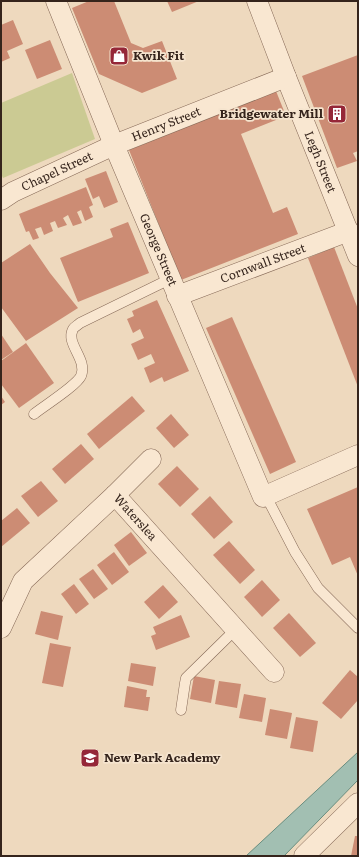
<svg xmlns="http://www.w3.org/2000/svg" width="359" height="857" viewBox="0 0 359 857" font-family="Literata,serif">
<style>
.green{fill:#cbca93}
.water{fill:#a2bfb2;stroke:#698d7f}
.building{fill:#cc8c74}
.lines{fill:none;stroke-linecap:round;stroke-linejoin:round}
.service-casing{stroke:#866957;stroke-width:11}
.minor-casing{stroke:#866957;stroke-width:21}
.service{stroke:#f9e7d1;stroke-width:10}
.minor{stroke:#f9e7d1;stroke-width:20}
.labels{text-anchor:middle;stroke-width:3.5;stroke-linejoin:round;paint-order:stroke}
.poi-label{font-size:12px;font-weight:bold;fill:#35241c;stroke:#f5e4ce;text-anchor:start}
.street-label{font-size:12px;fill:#35241c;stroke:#f5e4ce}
</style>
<rect width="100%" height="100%" fill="#eed9be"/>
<path class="green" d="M72 73 95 139 3 178 1 174V103Z"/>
<path class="water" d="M358 752V780L284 856H246Z"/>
<g class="building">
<path d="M89 1H114L131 43 143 48 162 41 177 79 142 93 99 74 72 8Z"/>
<path d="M167 1H199L172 12Z"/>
<path d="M13 20 23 44 7 51 10 58 1 62V25Z"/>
<path d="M50 40 62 69 37 79 25 50Z"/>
<path d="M358 55V151L353 153 357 161 337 168 302 76Z"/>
<path d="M276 91 286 116 241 134 273 213 287 207 298 234 181 280 129 150Z"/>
<path d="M106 171 118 202 104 208 99 196 93 199 85 179Z"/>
<path d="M86 187 93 205 89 207 93 217 85 221 81 210 77 212 82 223 73 226 68 215 63 218 67 225 58 228 55 221 50 223 53 231 44 235 41 227 35 229 39 238 33 240 29 231 26 232 19 214Z"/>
<path d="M128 222 149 273 78 302 60 258 113 237 110 229Z"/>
<path d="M30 244 50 273 78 308 26 341 1 307V263Z"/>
<path d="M334 247 358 309V387L308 258Z"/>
<path d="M157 300 189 371 164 382 162 377 150 383 144 368 155 363 151 354 138 360 131 344 144 338 140 329 133 333 127 319 134 316 132 311Z"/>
<path d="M232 317 296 462 270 474 206 328Z"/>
<path d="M1 334 13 352 1 360Z"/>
<path d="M26 343 54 383 19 408 1 384V361Z"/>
<path d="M1 396 5 402 1 405Z"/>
<path d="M132 396 145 411 99 449 87 434Z"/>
<path d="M171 414 189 435 174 448 156 428Z"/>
<path d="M81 444 94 459 65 484 52 469Z"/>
<path d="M177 466 199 489 180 507 158 484Z"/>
<path d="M41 481 58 501 38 517 21 496Z"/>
<path d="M358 487V576L350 557 332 565 307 509Z"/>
<path d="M210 496 233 522 214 539 191 514Z"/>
<path d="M17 508 30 523 1 547V521Z"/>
<path d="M131 532 147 553 129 566 114 545Z"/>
<path d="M229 541 255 570 240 584 213 555Z"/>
<path d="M114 552 129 572 112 585 97 565Z"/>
<path d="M93 569 108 589 94 599 79 579Z"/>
<path d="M262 580 280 600 262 617 244 597Z"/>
<path d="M74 584 89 604 76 614 61 594Z"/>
<path d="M163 585 178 602 159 619 144 602Z"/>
<path d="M41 611 63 616 58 640 35 634Z"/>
<path d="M289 613 316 643 300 657 273 628Z"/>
<path d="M181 615 190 637 156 650 151 636 156 634 153 627Z"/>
<path d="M50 643 71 647 63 687 42 683Z"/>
<path d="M131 663 156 667 153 686 128 681Z"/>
<path d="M350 670 358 677V700L341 719 322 703Z"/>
<path d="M194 676 215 680 211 703 190 699Z"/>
<path d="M219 681 241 684 237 708 215 704Z"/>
<path d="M127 686 147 690 146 697H150L148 711 124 707Z"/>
<path d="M244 694 266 698 262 722 239 718Z"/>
<path d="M270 709 292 713 287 739 265 735Z"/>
<path d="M296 717 318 721 313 752 290 748Z"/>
<path d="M355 836H358V856H351Z"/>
</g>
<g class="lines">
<defs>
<g id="service">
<path d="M34 414C44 406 76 386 81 376 88 359 65 344 73 329 74 327 78 325 80 323L170 279"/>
<path d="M266 496 295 552 318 588 358 628"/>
<path d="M181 710 185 683 186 678 236 629"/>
</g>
<g id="minor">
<path id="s1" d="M56 1 114 145 263 497 358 455"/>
<path id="s2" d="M257 1 286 77 358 256"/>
<path id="s3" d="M1 200 13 192 114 145 286 77"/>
<path id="s4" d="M177 296 349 231"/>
<path d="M115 495 151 459"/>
<path id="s5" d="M1 628 23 581 115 495 274 672"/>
<path d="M304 856 358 803"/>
</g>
</defs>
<use href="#service" class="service-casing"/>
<use href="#minor" class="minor-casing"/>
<use href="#service" class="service"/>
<use href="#minor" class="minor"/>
</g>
<defs>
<symbol id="shop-square" viewBox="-11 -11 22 22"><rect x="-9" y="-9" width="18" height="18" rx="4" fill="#952738" stroke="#f5e4ce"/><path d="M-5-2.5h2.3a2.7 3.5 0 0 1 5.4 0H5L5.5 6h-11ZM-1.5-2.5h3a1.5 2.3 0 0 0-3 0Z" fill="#fff"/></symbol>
<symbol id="building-square" viewBox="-11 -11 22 22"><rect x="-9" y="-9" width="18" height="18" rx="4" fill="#952738" stroke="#f5e4ce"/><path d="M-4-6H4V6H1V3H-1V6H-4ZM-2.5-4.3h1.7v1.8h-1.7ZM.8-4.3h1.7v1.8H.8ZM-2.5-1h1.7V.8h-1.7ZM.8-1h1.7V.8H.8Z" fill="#fff"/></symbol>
<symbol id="school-square" viewBox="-11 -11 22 22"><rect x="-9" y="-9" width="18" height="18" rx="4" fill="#952738" stroke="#f5e4ce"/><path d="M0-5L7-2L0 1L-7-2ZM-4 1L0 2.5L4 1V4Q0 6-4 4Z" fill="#fff"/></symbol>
</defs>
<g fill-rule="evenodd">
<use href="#shop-square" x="108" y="45" width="22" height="22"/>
<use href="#building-square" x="326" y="103" width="22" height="22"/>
<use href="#school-square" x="79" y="747" width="22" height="22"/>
</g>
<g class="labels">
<g class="poi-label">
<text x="133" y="60">Kwik Fit</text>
<text x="323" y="118" text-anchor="end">Bridgewater Mill</text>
<text x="104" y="762">New Park Academy</text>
</g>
<g class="street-label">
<text dy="4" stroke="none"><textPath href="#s3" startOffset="182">Henry Street</textPath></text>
<text dy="4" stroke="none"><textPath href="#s2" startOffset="173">Legh Street</textPath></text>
<text dy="4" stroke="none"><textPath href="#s3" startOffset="63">Chapel Street</textPath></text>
<text dy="4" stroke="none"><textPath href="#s1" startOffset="269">George Street</textPath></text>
<text dy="4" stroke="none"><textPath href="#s4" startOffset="92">Cornwall Street</textPath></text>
<text dy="4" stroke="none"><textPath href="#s5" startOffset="208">Waterslea</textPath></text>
</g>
</g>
<rect width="359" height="857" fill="none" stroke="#35241c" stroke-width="4"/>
</svg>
